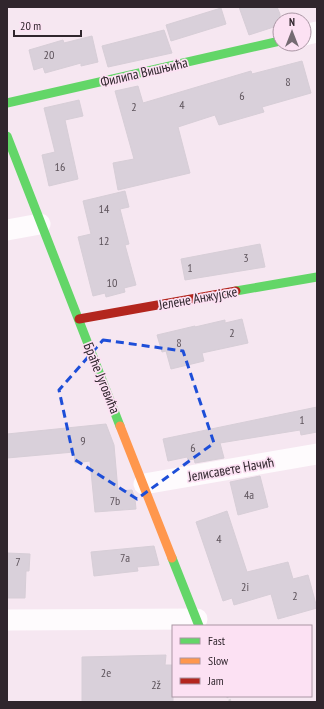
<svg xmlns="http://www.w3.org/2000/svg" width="324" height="709" viewBox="0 0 324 709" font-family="'PT Sans Narrow',sans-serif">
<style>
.building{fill:#d9d0da;stroke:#d7ced7}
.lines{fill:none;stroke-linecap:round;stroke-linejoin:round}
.path{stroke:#d7d3d6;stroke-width:2.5;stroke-dasharray:2 2;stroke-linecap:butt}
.street{stroke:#fefbfd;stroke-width:21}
.fast{stroke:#63d668;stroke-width:9}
.slow{stroke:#ff974d;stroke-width:9}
.jam{stroke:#b3261e;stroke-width:9}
.marked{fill:none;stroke:#1d4ed8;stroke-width:3;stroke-dasharray:8 5;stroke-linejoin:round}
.labels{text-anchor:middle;stroke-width:3.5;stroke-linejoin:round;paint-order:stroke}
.number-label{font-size:12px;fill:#5d535b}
.street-label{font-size:14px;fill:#30262d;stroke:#fce1f3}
</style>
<rect width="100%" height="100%" fill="#f6e7f1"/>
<g class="building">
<path d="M239 7H277L280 14V25L249 35Z"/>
<path d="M221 8 226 24 171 41 166 25Z"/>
<path d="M164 30 172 53 108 67 102 46Z"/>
<path d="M92 36 98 62 81 66V63L45 73 43 67 34 70 29 50 63 40 64 43Z"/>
<path d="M302 61 311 93 262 107 264 112 219 125 215 115 178 127 190 173 118 190 113 163 134 159 115 91 138 86 143 103 251 71 252 74Z"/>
<path d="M79 100 83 116 65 120 78 179 49 186 42 155 55 152 44 108Z"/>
<path d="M125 191 129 207 120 209 129 244 125 245 136 285 124 288 125 292 106 297 105 293 93 296 78 237 91 234 83 201Z"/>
<path d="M260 244 265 267 185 280 181 259Z"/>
<path d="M242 319 248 343 202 353 204 361 171 369 166 351 162 352 157 335 195 326V327L225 320V323Z"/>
<path d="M317 407V432L301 435 300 430 220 443 224 458 195 463 194 459 188 460 187 457 168 461 163 439Z"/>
<path d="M106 424 114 445 118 491 132 490 135 499 136 509 95 512 90 461 75 463 74 452 7 458V434Z"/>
<path d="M260 476 268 507 238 515 230 482Z"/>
<path d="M227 511 247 572 288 562 293 579 308 575 317 608 278 619 271 594 234 605 232 598 223 601 196 522Z"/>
<path d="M154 546 159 565 137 567 138 571 94 576 91 552Z"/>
<path d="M7 553 30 554 29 571H26L25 598H8Z"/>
<path d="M166 655 165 665H173V702H82V657Z"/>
</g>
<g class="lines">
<path class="path" d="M227 696 231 702"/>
<g class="street">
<path d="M304 35 317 32"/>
<path d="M7 230 40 224"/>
<path d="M144 484 317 454"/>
<path d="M7 620 197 619"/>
</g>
<g class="fast">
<path d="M7 103 280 41"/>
<path d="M7 136 120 426"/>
<path d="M236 291 317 277"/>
<path d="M172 558 199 626"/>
</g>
<path class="slow" d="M120 426 172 558"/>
<path class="jam" d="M79 319 236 291"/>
</g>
<path class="marked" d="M103 340 183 351 214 443 137 499 74 459 59 390Z"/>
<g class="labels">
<g class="number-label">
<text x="49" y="59">20</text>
<text x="288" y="86">8</text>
<text x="242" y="100">6</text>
<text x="182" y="109">4</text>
<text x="134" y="111">2</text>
<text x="60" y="171">16</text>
<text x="104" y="213">14</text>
<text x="104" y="245">12</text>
<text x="246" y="262">3</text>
<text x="190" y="272">1</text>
<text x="112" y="287">10</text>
<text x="232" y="337">2</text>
<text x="179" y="347">8</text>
<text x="302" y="424">1</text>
<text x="83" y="445">9</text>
<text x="193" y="452">6</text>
<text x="249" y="499">4a</text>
<text x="115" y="505">7b</text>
<text x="219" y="543">4</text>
<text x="125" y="562">7a</text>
<text x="18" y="566">7</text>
<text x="245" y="591">2i</text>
<text x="295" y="600">2</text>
<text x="106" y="677">2e</text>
<text x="156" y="689">2ž</text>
</g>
<g class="street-label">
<text transform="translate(144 72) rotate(-13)" y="5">Филипа Вишњића</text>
<text transform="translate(198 298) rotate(-10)" y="5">Јелене Анжујске</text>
<text transform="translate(102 378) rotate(68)" y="5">Браће Југовића</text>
<text transform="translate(231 469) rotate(-10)" y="5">Јелисавете Начић</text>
</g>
</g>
<rect width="324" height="709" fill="none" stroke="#30262d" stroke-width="16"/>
<rect x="172" y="625" width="140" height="72" fill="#fce1f3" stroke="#aa96a4"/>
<rect x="180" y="638" width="20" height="6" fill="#63d668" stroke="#aa96a4"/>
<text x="208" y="645" font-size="12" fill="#30262d">Fast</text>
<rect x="180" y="658" width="20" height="6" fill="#ff974d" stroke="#aa96a4"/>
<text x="208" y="665" font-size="12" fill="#30262d">Slow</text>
<rect x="180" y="678" width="20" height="6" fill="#b3261e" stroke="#aa96a4"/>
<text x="208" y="685" font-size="12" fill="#30262d">Jam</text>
<g transform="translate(292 32)"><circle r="19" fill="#fce1f3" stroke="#aa96a4"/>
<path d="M0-3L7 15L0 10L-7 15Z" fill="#756a72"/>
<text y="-6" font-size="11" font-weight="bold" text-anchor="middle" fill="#30262d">N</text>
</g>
<path d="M14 30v6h67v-6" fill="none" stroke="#30262d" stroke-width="2"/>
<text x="20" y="30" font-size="12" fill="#30262d" stroke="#fce1f3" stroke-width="3" paint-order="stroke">20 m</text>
</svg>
